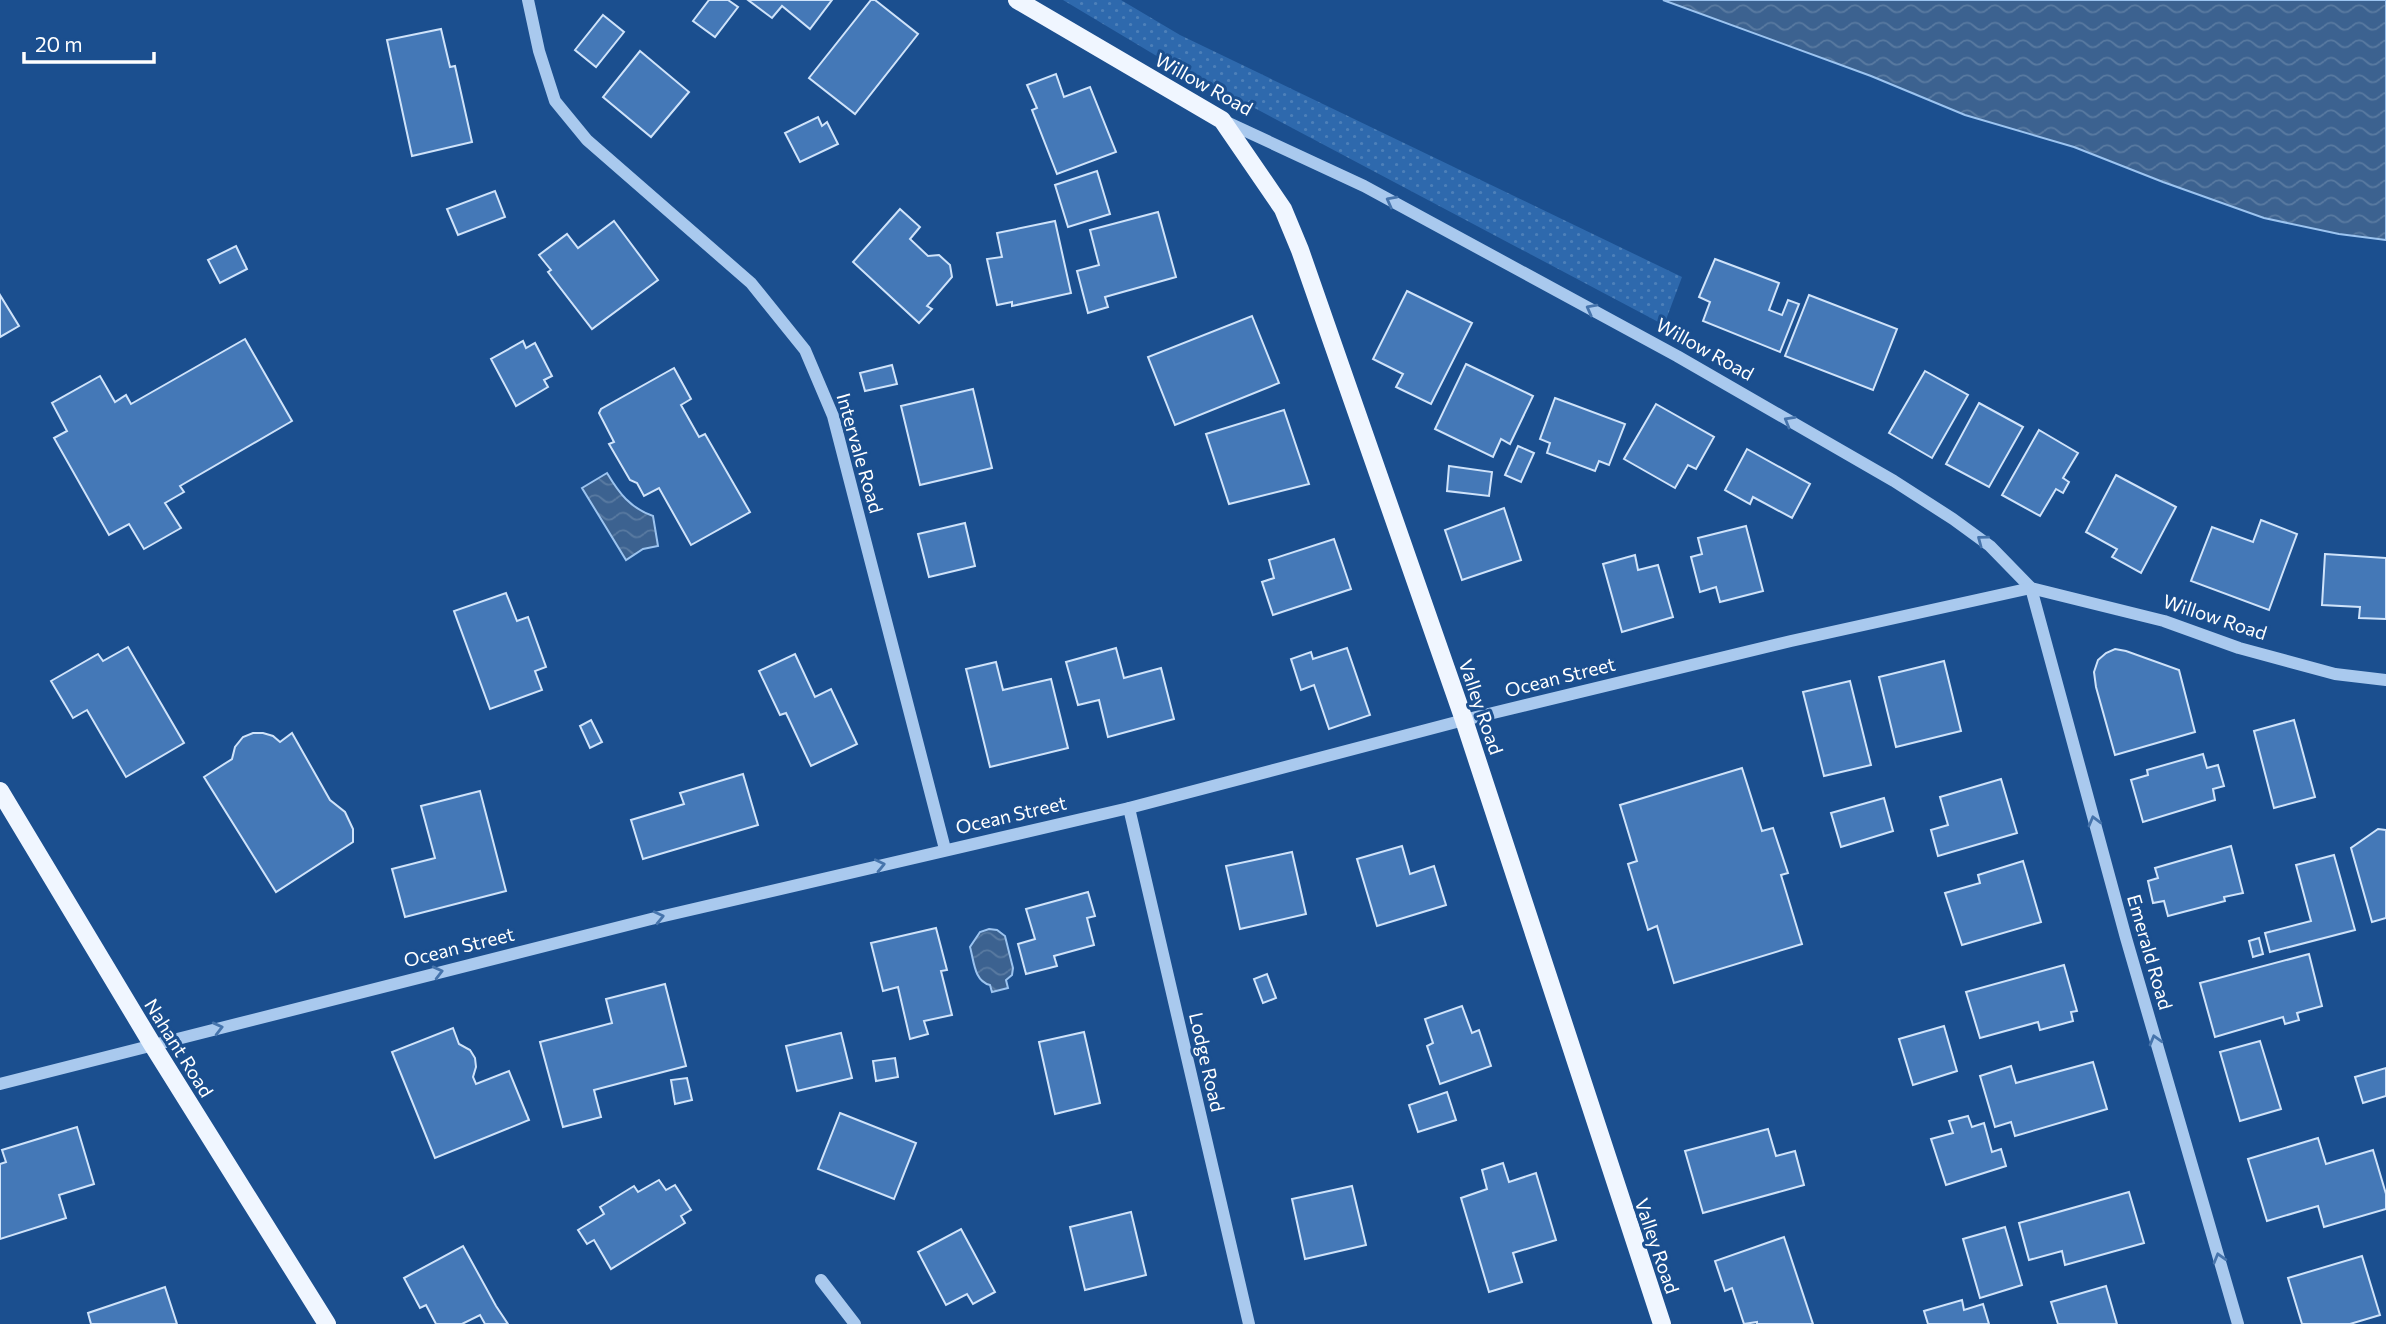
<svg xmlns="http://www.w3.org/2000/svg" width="2386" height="1324" viewBox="0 0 2386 1324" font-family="Commissioner,sans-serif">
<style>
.park{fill:url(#park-dots)}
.water{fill:url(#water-waves);stroke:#9cc4f0;stroke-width:2}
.building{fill:#4478b7;stroke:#cfe3fa;stroke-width:2}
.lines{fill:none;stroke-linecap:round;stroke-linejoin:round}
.minor{stroke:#a9c9ee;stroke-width:12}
.major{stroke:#f0f6ff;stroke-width:18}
.oneway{stroke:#4674ac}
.labels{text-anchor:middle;stroke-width:6;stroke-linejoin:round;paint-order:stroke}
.street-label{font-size:19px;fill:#fff;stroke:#1b4f8f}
</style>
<defs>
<pattern id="park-dots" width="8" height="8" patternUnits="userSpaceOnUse" patternTransform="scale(1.75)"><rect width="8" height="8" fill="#2e69ad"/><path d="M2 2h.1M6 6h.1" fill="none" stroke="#4d80b9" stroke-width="1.8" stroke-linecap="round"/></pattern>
<pattern id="water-waves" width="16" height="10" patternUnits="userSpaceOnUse" patternTransform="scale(1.75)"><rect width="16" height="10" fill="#3c6290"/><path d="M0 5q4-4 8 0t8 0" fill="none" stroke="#597aa1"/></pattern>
</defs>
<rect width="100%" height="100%" fill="#1b4f8f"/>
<path class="park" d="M1063 0H1121L1180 35 1682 277 1664 325 1160 58Z"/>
<g class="water">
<path d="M1663 0H2386V240L2339 234 2264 218 2163 182 2074 147 1965 115 1871 76Z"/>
<path d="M607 473C619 493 630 508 653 516L658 546 643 549 626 560 582 488Z"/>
<path d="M989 929 997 930 1005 936 1013 968 1012 975 1006 980 1008 988 992 992 990 985C974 981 974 961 970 947L980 932Z"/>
</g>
<g class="building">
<path d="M709 0H728L738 7 715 37 693 21Z"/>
<path d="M748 0H832L810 29 782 6 772 18Z"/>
<path d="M871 0H875L918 34 855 114 809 78Z"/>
<path d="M603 15 624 32 596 67 575 50Z"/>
<path d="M441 29 450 67 455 66 472 142 412 156 387 40Z"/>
<path d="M640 51 689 92 651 137 603 97Z"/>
<path d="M1056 74 1064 97 1090 87 1116 152 1057 174 1032 110 1037 108 1027 85Z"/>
<path d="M818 117 822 126 827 122 838 144 800 162 785 133Z"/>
<path d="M1097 171 1110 214 1068 227 1055 185Z"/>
<path d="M495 191 505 217 458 235 447 209Z"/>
<path d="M900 209 920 227 910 239 928 256 939 255 950 265 952 277 927 306 932 309 919 323 853 262Z"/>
<path d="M1158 212 1176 277 1105 297 1108 307 1088 313 1077 271 1099 265 1090 230Z"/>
<path d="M614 221 658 280 592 329 548 272 551 270 539 255 567 234 578 248Z"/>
<path d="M1055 221 1071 293 1012 306V302L997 305 987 259 1002 257 997 233Z"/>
<path d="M236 246 247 269 220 283 208 260Z"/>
<path d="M1715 259 1779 283 1769 310 1782 315 1788 300 1799 304 1780 352 1703 321 1710 302 1699 297Z"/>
<path d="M1407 291 1472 323 1431 404 1396 387 1403 374 1373 359Z"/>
<path d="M0 295 19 326 0 337Z"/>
<path d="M1809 295 1897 329 1873 390 1785 356Z"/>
<path d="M1252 316 1279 383 1175 425 1148 357Z"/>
<path d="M245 339 292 421 180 486 184 492 165 503 181 528 144 549 129 524 109 535 54 438 67 431 52 403 100 376 115 402 126 395 131 404Z"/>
<path d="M523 341 526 348 535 343 552 376 544 380 548 387 516 406 491 359Z"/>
<path d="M1466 364 1533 396 1510 444 1501 439 1493 457 1435 429Z"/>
<path d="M892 365 897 384 865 391 860 373Z"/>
<path d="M674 368 691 399 681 405 699 437 705 434 750 512 691 545 659 488 644 496 637 483 630 480 609 444 614 442 599 413 601 409Z"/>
<path d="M1925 371 1968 395 1932 458 1889 433Z"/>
<path d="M973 389 992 468 920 485 901 406Z"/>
<path d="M1555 398 1625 424 1609 465 1599 461 1595 471 1547 453 1550 443 1540 439Z"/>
<path d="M1979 403 2023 427 1989 487 1946 464Z"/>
<path d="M1656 404 1714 437 1696 469 1688 465 1675 488 1624 459Z"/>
<path d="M1284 410 1309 484 1229 504 1206 434Z"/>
<path d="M2039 430 2078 453 2063 478 2069 482 2063 493 2056 489 2040 516 2002 495Z"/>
<path d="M1518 446 1534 453 1521 482 1505 475Z"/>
<path d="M1747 449 1810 484 1792 518 1753 497 1750 504 1725 490Z"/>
<path d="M1449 466 1492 472 1489 496 1447 491Z"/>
<path d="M2116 475 2176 507 2141 573 2112 557 2117 549 2086 532Z"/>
<path d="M1504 508 1521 560 1462 580 1445 530Z"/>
<path d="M2261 520 2297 534 2269 610 2191 581 2212 527 2253 542Z"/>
<path d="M965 523 975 566 929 577 918 534Z"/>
<path d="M1746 526 1763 591 1720 602 1716 587 1700 592 1691 557 1702 554 1698 538Z"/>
<path d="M1334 539 1351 589 1273 615 1262 582 1274 578 1269 560Z"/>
<path d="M2325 554 2386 558V619L2359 618 2360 607 2322 605Z"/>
<path d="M1635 555 1638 570 1658 565 1673 617 1622 632 1603 564Z"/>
<path d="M506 593 517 621 528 617 546 667 535 671 542 690 490 709 454 611Z"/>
<path d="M128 647 184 743 126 777 87 710 73 718 51 681 98 654 103 661Z"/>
<path d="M1116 648 1124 678 1161 668 1174 719 1108 737 1099 700 1078 705 1066 662Z"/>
<path d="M1347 648 1370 715 1329 729 1314 685 1301 690 1291 659 1311 652 1313 659Z"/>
<path d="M2115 649 2126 651 2179 670 2195 732 2115 755 2096 687 2094 672 2098 660 2106 653Z"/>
<path d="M795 654 815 697 831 689 857 744 811 766 786 713 780 715 759 671Z"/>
<path d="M1944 661 1961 731 1896 747 1879 677Z"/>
<path d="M996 662 1003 690 1051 679 1068 748 990 767 966 669Z"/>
<path d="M1850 681 1871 765 1824 776 1803 692Z"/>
<path d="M591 720 602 742 590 748 580 726Z"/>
<path d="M2294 720 2315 797 2274 808 2254 731Z"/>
<path d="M253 733H263L273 736 280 742 292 733 330 800 345 812 353 829V842L276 892 204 777 232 759 235 747 243 737Z"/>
<path d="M2203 754 2207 768 2218 765 2224 786 2213 789 2215 800 2143 822 2131 780 2148 775 2147 770Z"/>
<path d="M1742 768 1762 831 1773 828 1788 873 1781 875 1802 944 1674 983 1657 926 1648 930 1628 864 1637 861 1620 805Z"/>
<path d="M743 774 758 825 643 859 631 820 684 804 680 793Z"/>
<path d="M2001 779 2017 833 1938 856 1931 830 1948 825 1940 797Z"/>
<path d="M480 791 506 891 405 917 392 869 435 858 421 806Z"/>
<path d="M1884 798 1893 831 1841 847 1831 813Z"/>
<path d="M2378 829 2386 830V918L2372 922 2351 848Z"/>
<path d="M1402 846 1410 874 1434 866 1446 905 1377 926 1357 859Z"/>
<path d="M2231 846 2243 893 2224 897 2225 901 2168 916 2164 901 2153 903 2148 881 2158 878 2155 868Z"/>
<path d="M1292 852 1306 914 1240 929 1226 866Z"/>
<path d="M2334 855 2355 930 2270 952 2265 933 2311 921 2296 865Z"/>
<path d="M2023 861 2041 922 1962 945 1945 893 1980 883 1978 875Z"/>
<path d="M1088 892 1095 916 1087 918 1094 945 1054 956 1057 966 1026 974 1018 944 1035 939 1026 909Z"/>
<path d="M936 928 947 970 941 971 952 1015 924 1021 928 1034 910 1039 898 987 883 991 871 943Z"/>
<path d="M2259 938 2263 954 2253 957 2249 941Z"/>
<path d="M2309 954 2322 1006 2297 1013 2299 1020 2285 1024 2283 1017 2215 1037 2200 983Z"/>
<path d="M2064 965 2077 1011 2071 1012 2073 1021 2040 1030 2038 1022 1980 1038 1966 992Z"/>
<path d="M1267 974 1276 998 1263 1003 1254 979Z"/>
<path d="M665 984 686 1066 594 1090 601 1117 563 1127 540 1042 612 1023 606 999Z"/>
<path d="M1462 1006 1472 1033 1479 1030 1491 1066 1440 1084 1427 1046 1433 1043 1425 1019Z"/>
<path d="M1944 1026 1957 1071 1913 1085 1899 1039Z"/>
<path d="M453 1028 459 1044 470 1050 475 1058 476 1067 473 1077 476 1084 509 1071 529 1120 435 1158 392 1052Z"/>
<path d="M1084 1032 1100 1103 1055 1114 1039 1042Z"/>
<path d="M841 1033 852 1078 797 1091 786 1046Z"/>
<path d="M2260 1041 2281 1109 2240 1121 2220 1052Z"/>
<path d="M895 1058 898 1077 876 1081 873 1061Z"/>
<path d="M2093 1062 2107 1109 2015 1136 2011 1122 1995 1127 1980 1076 2011 1066 2016 1083Z"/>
<path d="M2386 1068V1096L2363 1103 2355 1077Z"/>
<path d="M687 1078 692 1100 675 1104 671 1080Z"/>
<path d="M1447 1092 1456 1120 1418 1132 1409 1105Z"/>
<path d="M840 1113 916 1143 894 1199 818 1169Z"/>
<path d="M1968 1116 1972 1127 1984 1123 1992 1152 2001 1149 2006 1166 1946 1185 1931 1139 1953 1133 1949 1121Z"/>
<path d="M77 1127 94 1184 59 1195 66 1218 0 1239V1164L6 1162 2 1150Z"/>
<path d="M1768 1129 1776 1156 1795 1151 1804 1185 1703 1213 1685 1151Z"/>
<path d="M2318 1138 2326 1164 2373 1150 2386 1194V1209L2324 1227 2318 1206 2267 1221 2248 1159Z"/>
<path d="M1503 1163 1509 1182 1536 1173 1556 1240 1513 1253 1522 1282 1489 1292 1461 1198 1487 1189 1482 1170Z"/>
<path d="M659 1180 666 1190 675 1185 691 1210 681 1216 685 1223 611 1269 594 1240 587 1244 578 1230 604 1214 600 1207 634 1186 638 1192Z"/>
<path d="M1352 1186 1366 1245 1305 1259 1292 1199Z"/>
<path d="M2129 1192 2144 1243 2065 1265 2062 1251 2029 1260 2019 1223Z"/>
<path d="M1131 1212 1146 1275 1085 1290 1070 1227Z"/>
<path d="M2005 1227 2022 1285 1980 1298 1963 1239Z"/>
<path d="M961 1229 995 1292 973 1304 967 1294 946 1305 918 1252Z"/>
<path d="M1784 1237 1813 1324H1757V1322L1744 1324 1732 1288 1725 1291 1715 1261Z"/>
<path d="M463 1246 496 1306 508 1324H485L480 1315 462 1324H436L426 1305 420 1308 404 1278Z"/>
<path d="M2362 1256 2380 1315 2350 1324H2302L2288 1278Z"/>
<path d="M2106 1286 2117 1324H2058L2051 1302Z"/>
<path d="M165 1287 177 1324H91L88 1313Z"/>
<path d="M1962 1300 1964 1310 1983 1304 1989 1324H1928L1924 1311Z"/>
</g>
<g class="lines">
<g class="minor">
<path d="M528 0 539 51 555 101 587 140 751 283 805 350 833 416 945 849"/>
<path d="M1222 120 1364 186 1677 356 1894 481 1953 519 1990 546 2031 588 2164 621 2239 648 2335 674 2386 680"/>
<path d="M2031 588 2126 938 2238 1324"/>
<path d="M1129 808 1249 1324"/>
<path d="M0 1084 651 919 1129 808 1464 720 1791 641 2031 588"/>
<path d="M821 1280 855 1324"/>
</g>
<g class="major">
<path d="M1017 0 1222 120 1283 209 1300 250 1464 720 1662 1324"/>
<path d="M0 791 152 1044 327 1324"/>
</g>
</g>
<defs><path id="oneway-chevron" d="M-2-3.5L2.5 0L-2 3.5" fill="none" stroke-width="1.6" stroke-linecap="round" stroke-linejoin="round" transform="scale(1.75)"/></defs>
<g class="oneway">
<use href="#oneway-chevron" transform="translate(1391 201) rotate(-152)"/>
<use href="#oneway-chevron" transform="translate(1591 309) rotate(-152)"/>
<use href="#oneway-chevron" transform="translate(1789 421) rotate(-150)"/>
<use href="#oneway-chevron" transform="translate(1982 540) rotate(-143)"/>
<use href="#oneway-chevron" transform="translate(2094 821) rotate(-105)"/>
<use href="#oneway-chevron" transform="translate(880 865) rotate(-13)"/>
<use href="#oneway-chevron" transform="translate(659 917) rotate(-13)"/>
<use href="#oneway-chevron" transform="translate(438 972) rotate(-14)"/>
<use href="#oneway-chevron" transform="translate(218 1028) rotate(-14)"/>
<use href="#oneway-chevron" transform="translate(2155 1040) rotate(-106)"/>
<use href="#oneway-chevron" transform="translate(2219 1258) rotate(-106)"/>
</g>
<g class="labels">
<g class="street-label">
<text transform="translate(1204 84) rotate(29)" y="7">Willow Road</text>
<text transform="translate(1705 349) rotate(29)" y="7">Willow Road</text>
<text transform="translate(860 453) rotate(74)" y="7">Intervale Road</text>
<text transform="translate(2215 617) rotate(18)" y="7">Willow Road</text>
<text transform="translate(1560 677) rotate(-14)" y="7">Ocean Street</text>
<text transform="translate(1481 707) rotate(71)" y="7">Valley Road</text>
<text transform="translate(1011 815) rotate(-13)" y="7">Ocean Street</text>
<text transform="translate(459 947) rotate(-14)" y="7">Ocean Street</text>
<text transform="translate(2150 952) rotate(74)" y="7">Emerald Road</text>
<text transform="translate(179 1048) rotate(58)" y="7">Nahant Road</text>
<text transform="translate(1207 1062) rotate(77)" y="7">Lodge Road</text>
<text transform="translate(1657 1246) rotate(71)" y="7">Valley Road</text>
</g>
</g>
<path d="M24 52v10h130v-10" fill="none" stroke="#ffffff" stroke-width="3.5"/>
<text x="35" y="52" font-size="21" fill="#ffffff" stroke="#1b4f8f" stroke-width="5" paint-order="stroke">20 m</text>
</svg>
